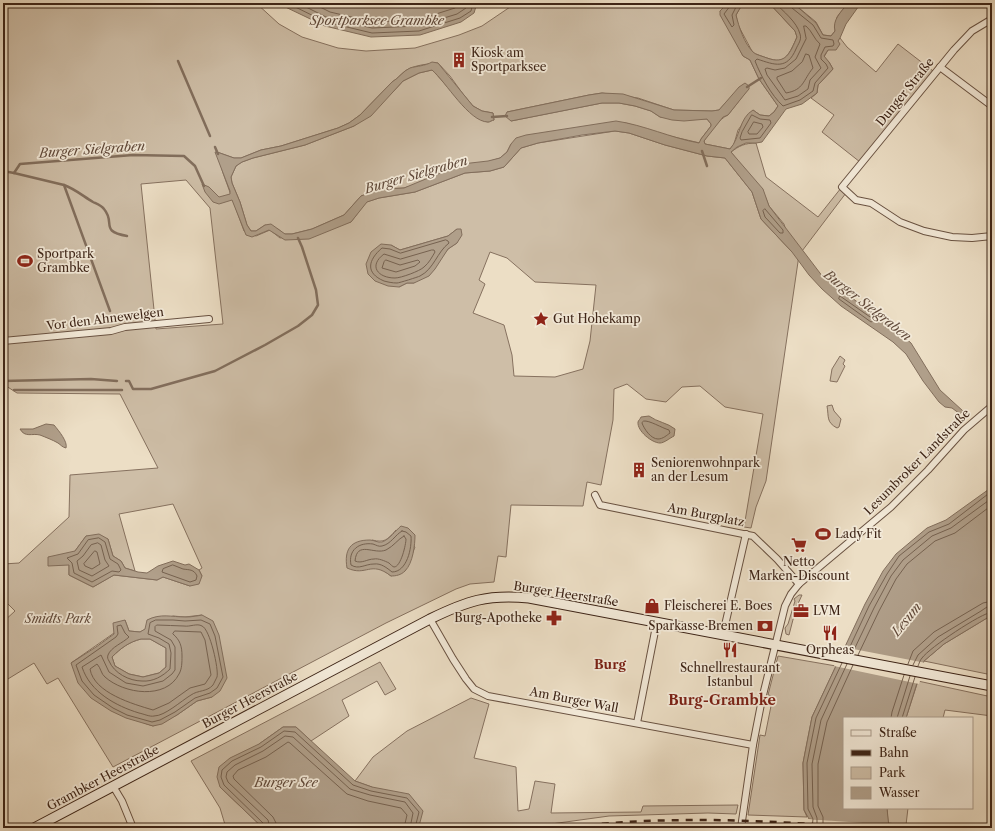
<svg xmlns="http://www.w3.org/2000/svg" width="995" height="831" viewBox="0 0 995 831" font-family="'Libre Caslon Text',serif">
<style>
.green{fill:#cebea7;stroke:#86715f;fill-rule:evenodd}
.water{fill:#b09f8a;stroke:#826e5c;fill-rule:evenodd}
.pier{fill:#ecdec5}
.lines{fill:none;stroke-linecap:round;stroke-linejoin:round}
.shore{stroke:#766250;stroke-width:1}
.stream{stroke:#826e5c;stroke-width:2.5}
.minor-casing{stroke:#695242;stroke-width:8}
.secondary-casing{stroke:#3d2417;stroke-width:11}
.minor{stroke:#f3ead9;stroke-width:6}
.secondary{stroke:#f3ead9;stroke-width:9}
.rail{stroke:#3d2417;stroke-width:2.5;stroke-dasharray:7 7;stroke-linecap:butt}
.labels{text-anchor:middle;stroke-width:3.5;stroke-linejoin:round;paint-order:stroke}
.poi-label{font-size:12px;fill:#3d2417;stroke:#f3ead9;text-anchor:start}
.street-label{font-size:12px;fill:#3d2417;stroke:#f3ead9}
.park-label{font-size:12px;font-style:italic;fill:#614a3b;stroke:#f3ead9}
.water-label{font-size:13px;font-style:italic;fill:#60493a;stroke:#f3ead9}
.neighbourhood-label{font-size:13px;font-weight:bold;fill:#7a1f14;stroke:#f3ead9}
.quarter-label{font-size:14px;font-weight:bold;fill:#7a1f14;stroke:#f3ead9}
</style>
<rect width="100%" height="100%" fill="#ecdec5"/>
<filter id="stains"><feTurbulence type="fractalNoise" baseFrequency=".005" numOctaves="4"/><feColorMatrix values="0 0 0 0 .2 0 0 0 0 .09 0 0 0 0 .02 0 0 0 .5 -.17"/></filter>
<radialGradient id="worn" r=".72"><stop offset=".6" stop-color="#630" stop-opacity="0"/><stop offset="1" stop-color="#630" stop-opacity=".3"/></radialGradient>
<g class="green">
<path d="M3 3H256L279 24 302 37 338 48 366 51 415 48 459 35 482 26 510 7 513 3H715V5L728 3 720 11 743 56 750 60 759 79 778 106 774 112 769 116 760 115 753 110 738 130 734 144 730 149 705 144 704 141C709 133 720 118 728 115L749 88 728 100 719 110 712 111 674 110 638 98 602 93 589 95 507 112 511 121 602 103H619L635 106 651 111 660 117 707 119 711 124V126L701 139 700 143 661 134 626 123 511 144 507 152 500 158 404 188 385 189 372 192 361 196 344 215 312 229 292 234H284L278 229 265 225 256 231H251L247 225 240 202 232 183 231 177 236 166 242 162 253 158 305 145 354 126 393 92 403 81 419 73 432 70C444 81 473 121 488 122 490 122 492 120 494 120L493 113 482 111 473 106 463 94 450 76 438 63C427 64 414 65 405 71 400 75 397 79 392 82L360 115 349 123 338 128 281 146 261 150 241 158H234L217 152 223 173 244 231 256 236 270 230 280 238 351 222 366 202 379 198 415 192 465 173 490 171 504 167 521 148 538 143 615 131 629 133 665 145 707 156 725 158 752 192 761 219 792 252 784 224 769 206 765 196 731 152C739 146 745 143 756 143L766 177 818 217 841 188 846 193 799 255 766 481 756 507 751 528 744 527 763 414 725 407 700 386 682 387 666 402 646 399 627 384 614 389 613 420 601 485 587 482 583 506 511 505 506 557 498 556 494 582 470 584 456 589 386 623 113 767 58 678 47 684 34 663 3 682V622L15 611 3 599V564L19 563 69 517 70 475 158 468 120 394 17 393 3 384ZM186 180 210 208 223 324 156 329 141 184ZM457 229V243L448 249 442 257 414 283H407L399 287 391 245 400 250 448 236ZM490 252 507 258 535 282 596 285 590 341 583 369 555 377 514 376 512 355 504 325 473 313 485 284 479 280ZM173 504 202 568 199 570 202 576 190 586 163 577 157 580 114 575 93 587 69 575V565L75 551 86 536 108 539 113 556 121 561 125 568 135 571 119 514ZM396 530 415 547 405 571 391 576 383 570 374 567 372 540C385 543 387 540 396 530ZM202 615 212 697 197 701 177 715 153 726 144 723 71 663 114 633 125 620 129 631 140 632 173 616 185 617Z"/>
<path d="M743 3H769L795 31 797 37C784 67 781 63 753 53L738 25 736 15Z"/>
<path d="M793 3H848L837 17 835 31 831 36 823 35 816 22Z"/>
<path d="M840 38 847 47 876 72 898 44 933 71 860 162 822 132 834 115 811 98 817 93 818 85 833 69 829 62 824 57 828 50Z"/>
<path d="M840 356 845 360 843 364 845 366 837 382 830 381 832 369Z"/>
<path d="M832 405 834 411 841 419 839 427 837 428C826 422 829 417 827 406Z"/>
<path d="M799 595H802L796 608 789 635 786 634 785 628 788 624 795 601 794 599Z"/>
<path d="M992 615V675L924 661 944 644Z"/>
<path d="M141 639H150L166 648V667L159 673 143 677 129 674 115 666 112 657C121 648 129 642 141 639Z"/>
<path d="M778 656 836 666 812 717 803 763 804 810 807 817 748 815 760 735 765 736 773 696 768 695Z"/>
<path d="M380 662 396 689 385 695 377 681 342 700 349 716 311 741 296 727H283L259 744 220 787 263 828H226L220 808 191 761Z"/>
<path d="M918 681 992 697V716L945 710 943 718H906Z"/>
<path d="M471 698 489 704 474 758 516 767 518 811 529 809 535 781 555 784 551 813 641 812 643 806 738 805 736 814 708 813 609 816 522 828H417L419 826 372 787 355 781 373 757 407 731Z"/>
<path d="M887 808H908L906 825 888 823Z"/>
</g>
<g class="water">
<path d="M277 3H477L474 13 461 22 420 35 371 37 325 26Z"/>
<path d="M728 3H743L736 15C739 27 744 43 753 52 756 55 762 56 767 58 786 65 790 53 797 37L795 31 769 3H793L816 23 823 35 831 36 835 31C832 20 841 12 848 3H861L846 24 840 38 838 41 840 44 836 50H828L824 56 829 62 833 69 818 85 817 93 802 104 786 109 762 142 756 143H746L737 147 731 152 763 189 769 206 823 277 896 330 911 343 940 390 963 411 960 414 952 408 945 407 939 402 923 381 906 354 893 342 841 306 822 289 809 275 792 252 761 219 752 192 725 158 707 156 665 145 629 133 615 131 582 135 538 143 521 148 504 167 490 171 465 173 415 192 379 198 367 202 351 222 309 239 285 240 269 230 252 237 246 235 232 200 219 204 213 202 205 192 202 184 209 187 219 197 230 194V191L215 152H217L234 158H241L261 150 281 146 338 128 349 123 360 115 392 82C399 78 403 71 410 68 417 66 425 66 432 62L438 63 442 68 473 106 482 111 493 113 494 120C492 120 490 122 488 122 469 122 446 82 432 70L419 73 403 81 371 116 354 126 305 145 253 158 242 162 236 166 231 177 232 183 240 202 247 225 251 231H256L265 225 271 224 285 234H292L312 229 344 215 361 196 372 192 385 189 404 188 462 164 488 161 500 158 507 152 511 144 516 138 526 135 616 121C644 125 671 138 699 143L701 139 711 126V124L707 119 684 121 672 120 660 117 651 111 635 106 619 103H602L511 121 505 116 507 112 589 95 602 93 623 94 674 110 712 111 719 110 739 87 745 83 749 86V89L744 95 728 115 723 117 704 141 705 144 730 149C740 138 739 118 753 110L760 115 769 116 774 112 778 106 759 79 750 60 743 56 720 15V11Z"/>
<path d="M457 229H461L462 235 457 243 448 249 435 269 429 276 414 283H407L399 287 388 286 375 281 368 274 366 264 371 252 381 244 391 245 400 250 448 236Z"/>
<path d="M649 416C657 422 668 423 675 429L674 436C670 438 664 443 660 443 652 443 637 431 638 422 638 421 641 418 641 417Z"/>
<path d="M46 424 54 425C59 431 68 442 66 448 62 447 61 445 58 443 53 440 45 437 40 435 32 433 25 438 20 429H33Z"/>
<path d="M992 487V615L944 644 924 661 906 718H844V808H887L889 828 809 819 804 810 803 763 812 717 865 604 883 571 896 554 927 528 946 520Z"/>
<path d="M401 526 408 528 415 535C415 545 413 563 405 571 401 575 396 576 391 576 370 560 367 577 347 568 344 550 350 540 370 540 374 540 378 543 382 542 390 539 395 531 401 526Z"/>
<path d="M99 534 108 539 113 556 121 561 125 568 138 572 147 573 158 566 173 561 185 565 189 564 199 570 202 576 199 584 190 586 163 577 157 580 114 575 93 587 69 575V565L48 566V557L75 551 86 536Z"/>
<path d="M202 615 213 621 219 635 227 678 220 691 212 697 197 701 177 715 162 724 153 726 126 718 111 711 91 698 78 683 71 663 96 647 114 634 113 623 125 620 129 631 140 632 145 629 147 620C161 613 171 617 186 617 191 617 197 616 202 615ZM141 639H150L166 648V667L159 673 143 677 129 674 115 666 112 657C121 648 129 642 141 639Z"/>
<path d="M283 727H296L355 781 372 787 409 794 423 811 419 826 417 828H263L220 787 217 777 219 767 230 758 259 744Z"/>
</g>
<g class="pier">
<path d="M843 647 926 663 919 684 834 666Z"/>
<path d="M808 819 890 825 891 828H808Z"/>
</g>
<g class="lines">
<g class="shore">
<path d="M287 3 326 22 372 33 419 31 460 18 471 11 473 3"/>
<path d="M298 3 328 18 372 28 418 26 457 14 466 8 468 3"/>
<path d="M312 3 330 12 373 22 417 20 455 8 461 3"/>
<path d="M731 3 730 6 724 14 732 27 734 25 732 15 738 3"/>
<path d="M775 3C783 11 797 22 800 34 802 40 798 44 796 49 787 70 775 65 757 59L755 61C761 76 771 95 783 106L800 100 813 91 815 83 828 68 826 64 821 59V55L825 47 833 46 834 44 833 40 821 38 813 25 792 8 791 3"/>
<path d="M804 26H806C812 31 814 39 820 44L815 57 821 68 810 80 808 89 798 96 785 100 767 75 765 69 767 68 775 70 785 68 796 59 806 39Z"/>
<path d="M806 54 809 55 813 68C803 80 804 90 786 93L777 79V77L792 71 802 62Z"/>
<path d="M752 115 760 119 770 120 771 123 760 138 741 140 740 138 742 132Z"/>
<path d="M754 122 762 124 763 127 757 134H749L748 132Z"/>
<path d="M765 209 783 230V233H780L765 217 763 211Z"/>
<path d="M446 240 448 241 449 243C437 252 434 269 420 276 418 277 399 283 397 283 392 283 388 282 384 281 365 273 368 260 382 248L390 249 400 253Z"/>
<path d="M432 250H434L435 252C432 257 429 263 424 267 420 271 401 278 395 278 378 278 368 266 384 254L400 259Z"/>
<path d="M386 260 400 265 418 260 420 262 415 266 396 272 382 268 384 262Z"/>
<path d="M840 296 873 319V321L871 322 839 299Z"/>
<path d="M644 421C649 420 662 428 669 430L670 433C667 435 663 439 658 439 651 439 644 429 642 423Z"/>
<path d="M402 531 406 532 411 536C412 548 407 572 392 572 387 568 381 563 374 564 365 564 359 570 351 565 348 550 359 542 373 544 376 545 379 547 382 546 391 544 395 535 402 531Z"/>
<path d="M404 536 406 539C406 544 401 567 394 567 393 567 390 564 389 563 385 561 378 558 374 559 367 559 362 564 355 561 357 540 374 555 386 550 394 546 398 539 404 536Z"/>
<path d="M99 538 105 542 110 559 118 564 121 570 119 572 112 571 92 582 74 573 72 563 67 558 78 554 88 540Z"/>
<path d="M98 543 101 545 105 560 109 566 92 576 79 570 77 561 83 556 91 545Z"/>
<path d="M95 551 97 552 100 564 92 569 85 566 84 564Z"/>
<path d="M173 565C176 566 180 568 183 569 189 570 194 569 197 576L196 580 190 582 162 572 163 569Z"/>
<path d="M156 620H173L185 621 201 620 210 624 215 636 223 677 217 688 210 693 195 698 175 712 160 720 152 722 127 715 113 708 94 695 82 681 76 665 116 637 118 634 117 626 121 625 125 633 129 637C123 643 111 647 108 655 107 658 108 659 109 661 114 673 129 681 142 681 153 682 163 676 170 669L171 653 169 644 159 638 148 634 150 623Z"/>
<path d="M157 625C166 625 175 626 184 626 190 627 197 623 202 626 210 629 219 670 217 677 216 679 214 683 213 685 207 692 198 690 191 695 181 701 165 716 154 716 150 717 144 714 139 713 116 706 90 692 82 667L101 655 109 672 126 683 143 686 163 681 172 674 175 670V647L171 640 155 631V627Z"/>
<path d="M175 631 201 632 205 640 211 675 205 684 190 688 169 703 153 710C133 704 94 693 90 669L97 664C101 668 101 674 105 677 124 694 166 700 179 674 182 669 182 662 182 656 182 646 180 640 173 634Z"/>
<path d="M847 653 869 606 887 574 899 556 929 532 949 524 992 491"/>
<path d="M852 654 874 608 891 576 903 560 932 536 951 528 992 498"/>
<path d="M858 655 879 611 896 579 907 564 935 541 955 533 992 505"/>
<path d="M908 664 913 651 934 632 983 603 992 601"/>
<path d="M913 665 918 655 938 637 981 611 987 607H992"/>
<path d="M918 666C919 664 920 660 922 658 929 648 981 613 992 612"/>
<path d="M891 718 892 712 904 675"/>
<path d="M897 718 910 676"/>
<path d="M902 718 915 677"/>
<path d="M265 828 264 824 224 785 221 777 222 770 232 761 261 747 284 731 295 732 353 785 371 791 407 798 419 812 415 828"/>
<path d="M270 828 268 820 228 782 226 777 227 772 235 765 263 751 285 736 293 737 350 789 370 795 405 802 413 813 410 828"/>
<path d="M276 828V823L273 817 234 779 233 776 238 770 266 757 288 742 290 743 347 794 368 801 401 808 407 815 404 828"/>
<path d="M812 828 813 819 808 809 807 763 816 718 842 663"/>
<path d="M817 828V818L813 807 812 764 821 720 847 664"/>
<path d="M823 828V817L818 806V764L827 722 853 665"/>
</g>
<g class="stream">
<path d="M178 61 210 136"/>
<path d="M747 87 761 78"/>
<path d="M492 117 507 116"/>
<path d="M215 147 218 154"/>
<path d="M702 151 707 166"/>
<path d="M3 171 14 173 20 164 133 155 184 156 195 166 204 186"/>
<path d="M14 173 64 185 110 311"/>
<path d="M64 185C75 189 83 196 93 202 97 204 102 206 104 209 116 223 99 231 127 236"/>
<path d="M3 381 91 379 117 381"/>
<path d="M126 381H129L133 389H151L215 371 265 345 298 326 312 315 318 305 316 290 302 247 298 238"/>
<path d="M14 390H122"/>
<path d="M3 391H4"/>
</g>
<defs>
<g id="minor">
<path d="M992 19 972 31 954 50 842 187 856 200 871 203 900 222 924 231 952 237 972 238 992 236"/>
<path d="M940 67 992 106"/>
<path d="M3 341 111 331 125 327 209 319"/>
<path d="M595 495 600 505 753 536 777 559 799 584"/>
<path d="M430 619 453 659 466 679 474 689 488 696 753 745"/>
<path d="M723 634 746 534"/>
<path d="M637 723 657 621"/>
<path d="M113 786 122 801 133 828"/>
<path d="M741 828 753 745 762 699 785 606 791 594 799 584 891 507 928 470 964 430 992 406"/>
</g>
<path id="secondary" d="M34 828 430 619C467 601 487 594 529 598L992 686"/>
</defs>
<use href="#minor" class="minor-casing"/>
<use href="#secondary" class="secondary-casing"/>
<use href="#minor" class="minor"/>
<use href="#secondary" class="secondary"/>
<g class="rail">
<path d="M560 828C664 815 765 820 869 828"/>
<path d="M629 828 687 827 756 828"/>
</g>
</g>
<defs>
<symbol id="building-bare" viewBox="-9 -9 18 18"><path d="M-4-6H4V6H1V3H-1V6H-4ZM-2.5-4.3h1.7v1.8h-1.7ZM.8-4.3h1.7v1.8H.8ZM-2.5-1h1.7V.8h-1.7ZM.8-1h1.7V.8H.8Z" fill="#8f2418" stroke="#f3ead9" stroke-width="2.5" paint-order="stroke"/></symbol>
<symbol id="stadium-bare" viewBox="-9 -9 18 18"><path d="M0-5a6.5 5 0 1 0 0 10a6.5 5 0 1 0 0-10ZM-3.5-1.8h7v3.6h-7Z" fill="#8f2418" stroke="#f3ead9" stroke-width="2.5" paint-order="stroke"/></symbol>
<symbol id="sight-bare" viewBox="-9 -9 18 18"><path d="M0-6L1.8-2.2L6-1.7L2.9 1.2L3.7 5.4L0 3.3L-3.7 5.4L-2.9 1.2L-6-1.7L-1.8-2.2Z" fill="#8f2418" stroke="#f3ead9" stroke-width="2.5" paint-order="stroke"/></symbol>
<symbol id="supermarket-bare" viewBox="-9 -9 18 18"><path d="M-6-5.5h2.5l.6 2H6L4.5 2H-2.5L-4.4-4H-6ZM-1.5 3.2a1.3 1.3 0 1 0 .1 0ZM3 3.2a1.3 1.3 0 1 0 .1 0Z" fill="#8f2418" stroke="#f3ead9" stroke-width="2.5" paint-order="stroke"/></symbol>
<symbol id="shop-bare" viewBox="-9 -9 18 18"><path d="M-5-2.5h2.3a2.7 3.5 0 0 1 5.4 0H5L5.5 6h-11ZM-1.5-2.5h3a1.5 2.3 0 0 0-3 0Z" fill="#8f2418" stroke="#f3ead9" stroke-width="2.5" paint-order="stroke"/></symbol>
<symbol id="office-bare" viewBox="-9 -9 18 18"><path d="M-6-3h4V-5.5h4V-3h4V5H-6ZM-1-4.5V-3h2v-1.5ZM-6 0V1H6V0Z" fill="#8f2418" stroke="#f3ead9" stroke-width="2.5" paint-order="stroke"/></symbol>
<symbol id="pharmacy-bare" viewBox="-9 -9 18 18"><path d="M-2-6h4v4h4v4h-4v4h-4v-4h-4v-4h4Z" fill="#8f2418" stroke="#f3ead9" stroke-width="2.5" paint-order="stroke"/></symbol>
<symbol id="bank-bare" viewBox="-9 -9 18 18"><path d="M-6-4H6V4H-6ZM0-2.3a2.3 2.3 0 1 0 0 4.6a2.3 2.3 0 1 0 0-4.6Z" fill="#8f2418" stroke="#f3ead9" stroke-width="2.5" paint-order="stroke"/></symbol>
<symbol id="restaurant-bare" viewBox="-9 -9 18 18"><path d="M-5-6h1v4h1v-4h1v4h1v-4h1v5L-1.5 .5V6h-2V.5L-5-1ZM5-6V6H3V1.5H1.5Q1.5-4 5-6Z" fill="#8f2418" stroke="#f3ead9" stroke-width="2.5" paint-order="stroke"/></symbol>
</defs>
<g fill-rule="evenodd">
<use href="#building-bare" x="448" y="49" width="22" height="22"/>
<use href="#stadium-bare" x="14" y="250" width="22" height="22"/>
<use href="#sight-bare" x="530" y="308" width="22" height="22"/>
<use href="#building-bare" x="628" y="459" width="22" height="22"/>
<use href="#stadium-bare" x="812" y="523" width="22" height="22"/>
<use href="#supermarket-bare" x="788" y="534" width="22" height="22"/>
<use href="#shop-bare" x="641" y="595" width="22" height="22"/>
<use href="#office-bare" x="790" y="600" width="22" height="22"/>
<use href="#pharmacy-bare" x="543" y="607" width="22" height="22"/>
<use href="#bank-bare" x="754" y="615" width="22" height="22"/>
<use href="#restaurant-bare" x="819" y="622" width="22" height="22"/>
<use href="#restaurant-bare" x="719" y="639" width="22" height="22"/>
</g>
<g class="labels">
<g class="poi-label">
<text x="471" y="57">Kiosk am<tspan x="471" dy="14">Sportparksee</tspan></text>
<text x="37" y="258">Sportpark<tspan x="37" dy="14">Grambke</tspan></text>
<text x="553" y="323">Gut Hohekamp</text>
<text x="651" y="467">Seniorenwohnpark<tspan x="651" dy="14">an der Lesum</tspan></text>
<text x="835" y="538">Lady Fit</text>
<text x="799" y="566" text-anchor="middle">Netto<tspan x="799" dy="14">Marken-Discount</tspan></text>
<text x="664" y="610">Fleischerei E. Boes</text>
<text x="813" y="615">LVM</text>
<text x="542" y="622" text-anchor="end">Burg-Apotheke</text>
<text x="753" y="630" text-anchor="end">Sparkasse Bremen</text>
<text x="830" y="654" text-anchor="middle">Orpheas</text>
<text x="730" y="672" text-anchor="middle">Schnellrestaurant<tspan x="730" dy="14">Istanbul</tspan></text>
</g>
<g class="street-label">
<text transform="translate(905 92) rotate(-51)" y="4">Dunger Straße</text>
<text transform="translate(105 319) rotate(-7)" y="4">Vor den Ahnewelgen</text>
<text transform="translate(917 462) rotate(-45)" y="4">Lesumbroker Landstraße</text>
<text transform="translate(706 515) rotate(11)" y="4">Am Burgplatz</text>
<text transform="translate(566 594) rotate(9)" y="4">Burger Heerstraße</text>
<text transform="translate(250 700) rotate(-28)" y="4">Burger Heerstraße</text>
<text transform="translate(574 700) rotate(11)" y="4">Am Burger Wall</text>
<text transform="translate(103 778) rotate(-28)" y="4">Grambker Heerstraße</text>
</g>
<g class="park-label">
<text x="58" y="623">Smidts Park</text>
</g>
<g class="water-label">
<text x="377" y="25">Sportparksee Grambke</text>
<text transform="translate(92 149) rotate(-4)" y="5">Burger Sielgraben</text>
<text transform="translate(416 174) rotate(-16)" y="5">Burger Sielgraben</text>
<text transform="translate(868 305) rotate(38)" y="5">Burger Sielgraben</text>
<text transform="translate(906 619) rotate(-51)" y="5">Lesum</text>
<text x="286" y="787">Burger See</text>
</g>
<g class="neighbourhood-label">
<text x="610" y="669">Burg</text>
</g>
<g class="quarter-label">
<text x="722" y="705">Burg-Grambke</text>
</g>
</g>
<rect width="995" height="831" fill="none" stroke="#ecdec5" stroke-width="16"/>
<rect x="4" y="4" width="987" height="823" fill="none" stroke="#3d2417" stroke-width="2"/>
<rect x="8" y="8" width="979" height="815" fill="none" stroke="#3d2417"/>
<rect x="843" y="717" width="130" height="92" fill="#f3ead9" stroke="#aa9b8b"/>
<rect x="851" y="730" width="20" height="6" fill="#f3ead9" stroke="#aa9b8b"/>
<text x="879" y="737" font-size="12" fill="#3d2417">Straße</text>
<rect x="851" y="750" width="20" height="6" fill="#3d2417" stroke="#aa9b8b"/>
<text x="879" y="757" font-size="12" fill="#3d2417">Bahn</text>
<rect x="851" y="767" width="20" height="12" fill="#cebea7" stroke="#aa9b8b"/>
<text x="879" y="777" font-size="12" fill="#3d2417">Park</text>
<rect x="851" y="787" width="20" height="12" fill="#b09f8a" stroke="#aa9b8b"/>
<text x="879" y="797" font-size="12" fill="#3d2417">Wasser</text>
<rect width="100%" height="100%" filter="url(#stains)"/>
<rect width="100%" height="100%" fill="url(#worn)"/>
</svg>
